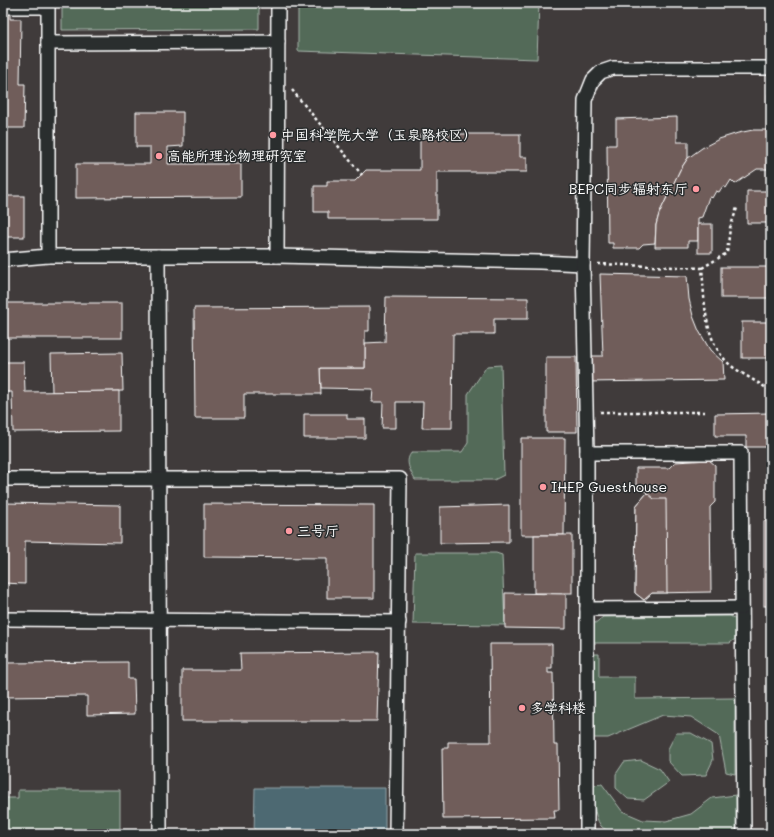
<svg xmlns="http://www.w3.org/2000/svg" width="774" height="837" viewBox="0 0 774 837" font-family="Mali,'LXGW WenKai TC',sans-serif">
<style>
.built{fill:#3f3b3b}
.green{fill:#536b59;stroke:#a9b5ac}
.water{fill:#4d6972;stroke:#94a5aa}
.building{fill:#705d5a;stroke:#fff}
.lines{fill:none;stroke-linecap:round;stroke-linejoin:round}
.minor-casing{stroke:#fff;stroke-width:16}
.path{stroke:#fff;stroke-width:2.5;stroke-dasharray:3 3;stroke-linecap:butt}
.minor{stroke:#2a2d2e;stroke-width:13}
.poi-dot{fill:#ff9aa2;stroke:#2a2d2e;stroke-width:1.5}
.labels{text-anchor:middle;stroke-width:3;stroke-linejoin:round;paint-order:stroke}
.poi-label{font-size:14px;fill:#fff;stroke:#2a2d2e;text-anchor:start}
</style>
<rect width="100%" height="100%" fill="#2a2d2e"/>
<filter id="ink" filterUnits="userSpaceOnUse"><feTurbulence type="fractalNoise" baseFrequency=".025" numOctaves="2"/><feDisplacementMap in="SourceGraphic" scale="8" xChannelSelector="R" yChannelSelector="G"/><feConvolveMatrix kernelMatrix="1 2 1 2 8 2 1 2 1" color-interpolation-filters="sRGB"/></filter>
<g filter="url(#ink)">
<rect class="built" x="3" y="3" width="768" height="831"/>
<g class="green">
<path d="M62 3H259V29L62 30Z"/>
<path d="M298 3H539L537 59 298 51Z"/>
<path d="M501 365 504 475 494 480H415C410 470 404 461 412 452H462L468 443V394L487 366Z"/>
<path d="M415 553H496L502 555 505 625 413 624Z"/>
<path d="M730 616 735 619V639L730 643H594V624L603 617Z"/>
<path d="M592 654H599V677H635V699L735 698V774L726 772 719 735 691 717 663 715 608 738H592Z"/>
<path d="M676 733H691L711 744 713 760 706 775 682 776 668 761V749Z"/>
<path d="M641 760 660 769 669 782 644 800 628 799 616 788V774L624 762Z"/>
<path d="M602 784 622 811 643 820 666 821 691 814 712 798 736 795V834L612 833C608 831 604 829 601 826 593 815 594 798 593 785Z"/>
<path d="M18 790H120V834H3V798H18Z"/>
</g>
<path class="water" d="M255 788H385V834H254Z"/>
<g class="building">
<path d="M3 14H10V19H21L20 84H25L24 128H3Z"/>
<path d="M768 94H771V223H747V191H768Z"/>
<path d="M136 112H183V146L168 147V164H241V197L76 198V164H150V147H136Z"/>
<path d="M677 117V142H688V158L680 170 659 214 656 225 655 243 643 244 639 248H613V243H608L607 145H616V119Z"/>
<path d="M753 130H768V169H757L735 184 731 180 726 188 723 186 719 192 716 191 712 198 709 197 702 217 698 218V241H688V247H655L656 225 659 214 680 170 688 158 702 148 719 139 738 133Z"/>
<path d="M420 134H520V157H527V172H437V219H328V212H314V186H327V181H355L366 170H420Z"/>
<rect x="3" y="196" width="21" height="41"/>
<rect x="698" y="224" width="14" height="29"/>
<rect x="721" y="267" width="50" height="31"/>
<path d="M600 274 687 276 689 299 693 316 699 331 710 350 723 362 724 380 587 382V356H603Z"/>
<path d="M386 297 528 298V319H494V334H453L452 428H422L423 402H396V428H382L383 402H372L373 389 321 388 320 368H365V343L385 342Z"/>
<rect x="7" y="303" width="115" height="35"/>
<path d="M369 307V331H365V368H320L321 394H244V418H195L194 308Z"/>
<rect x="742" y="322" width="29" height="36"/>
<path d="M122 353 123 391 52 392 51 354Z"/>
<path d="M546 357H576L577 432H546Z"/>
<path d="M3 362H24L25 392 119 391V431L13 432 12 392H3Z"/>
<path d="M771 413V447H746V436H715V414Z"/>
<path d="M304 414H347V419H365V438H304Z"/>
<path d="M521 438H565L564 535H521Z"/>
<path d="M709 460 715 465V502L710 507 711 592 652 593 644 600 635 593 636 506 647 493 636 484V468H669L675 462Z"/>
<path d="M647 493 654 499H666L667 593H652L644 600 635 593 636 506Z"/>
<path d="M3 503 120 505V543L25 541V584L3 583Z"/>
<path d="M204 504 374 505V598H327V558L204 557Z"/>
<path d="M509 505V542L440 543V507Z"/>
<rect x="764" y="521" width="7" height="85"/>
<rect x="534" y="535" width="38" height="58"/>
<path d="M505 593 566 594V629L505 628Z"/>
<path d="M490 644H552V668H548V673H553L554 745H558L559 810H554L555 818 443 819 442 748H448V742H491Z"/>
<path d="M379 652 377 721H182V670H241L240 653Z"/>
<path d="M128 662V679H134L135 714 87 715V696L3 697V663Z"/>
<path d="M769 674H771V709H770Z"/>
<path d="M769 716H771V834H770Z"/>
</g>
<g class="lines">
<defs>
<g id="minor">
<path d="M3 7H48"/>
<path d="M48 43 278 42"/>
<path d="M48 256V3"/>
<path d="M158 256 160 834"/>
<path d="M277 256 278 3"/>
<path d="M3 260 48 256H277L540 262 583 264"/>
<path d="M587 453H741L744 834"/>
<path d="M3 479H400L396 834"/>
<path d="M587 609 742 608"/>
<path d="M3 619 399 622"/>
<path d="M587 834V453L583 264 585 100 593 80 601 72 613 68H771"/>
</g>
</defs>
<use href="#minor" class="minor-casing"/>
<g class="path">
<path d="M292 90 362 175"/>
<path d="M598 264 702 268C705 302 703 345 734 368 746 376 759 383 771 391"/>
<path d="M702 268 727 253 730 228 737 208"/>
<path d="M600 412H708"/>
</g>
<use href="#minor" class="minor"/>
</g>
</g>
<g class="poi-dot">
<circle cx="273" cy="135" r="4"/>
<circle cx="159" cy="156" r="4"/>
<circle cx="696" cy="189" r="4"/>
<circle cx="543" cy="487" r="4"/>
<circle cx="289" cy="531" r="4"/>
<circle cx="522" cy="708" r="4"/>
</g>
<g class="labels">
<g class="poi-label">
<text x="281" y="140">中国科学院大学（玉泉路校区）</text>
<text x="167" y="161">高能所理论物理研究室</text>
<text x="688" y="194" text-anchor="end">BEPC同步辐射东厅</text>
<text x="551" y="492">IHEP Guesthouse</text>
<text x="297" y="536">三号厅</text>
<text x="530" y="713">多学科楼</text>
</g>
</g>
<rect width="774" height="837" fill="none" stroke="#2a2d2e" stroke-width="16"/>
<rect x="8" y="8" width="758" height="821" fill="none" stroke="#fff" stroke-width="1.5" filter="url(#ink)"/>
</svg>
